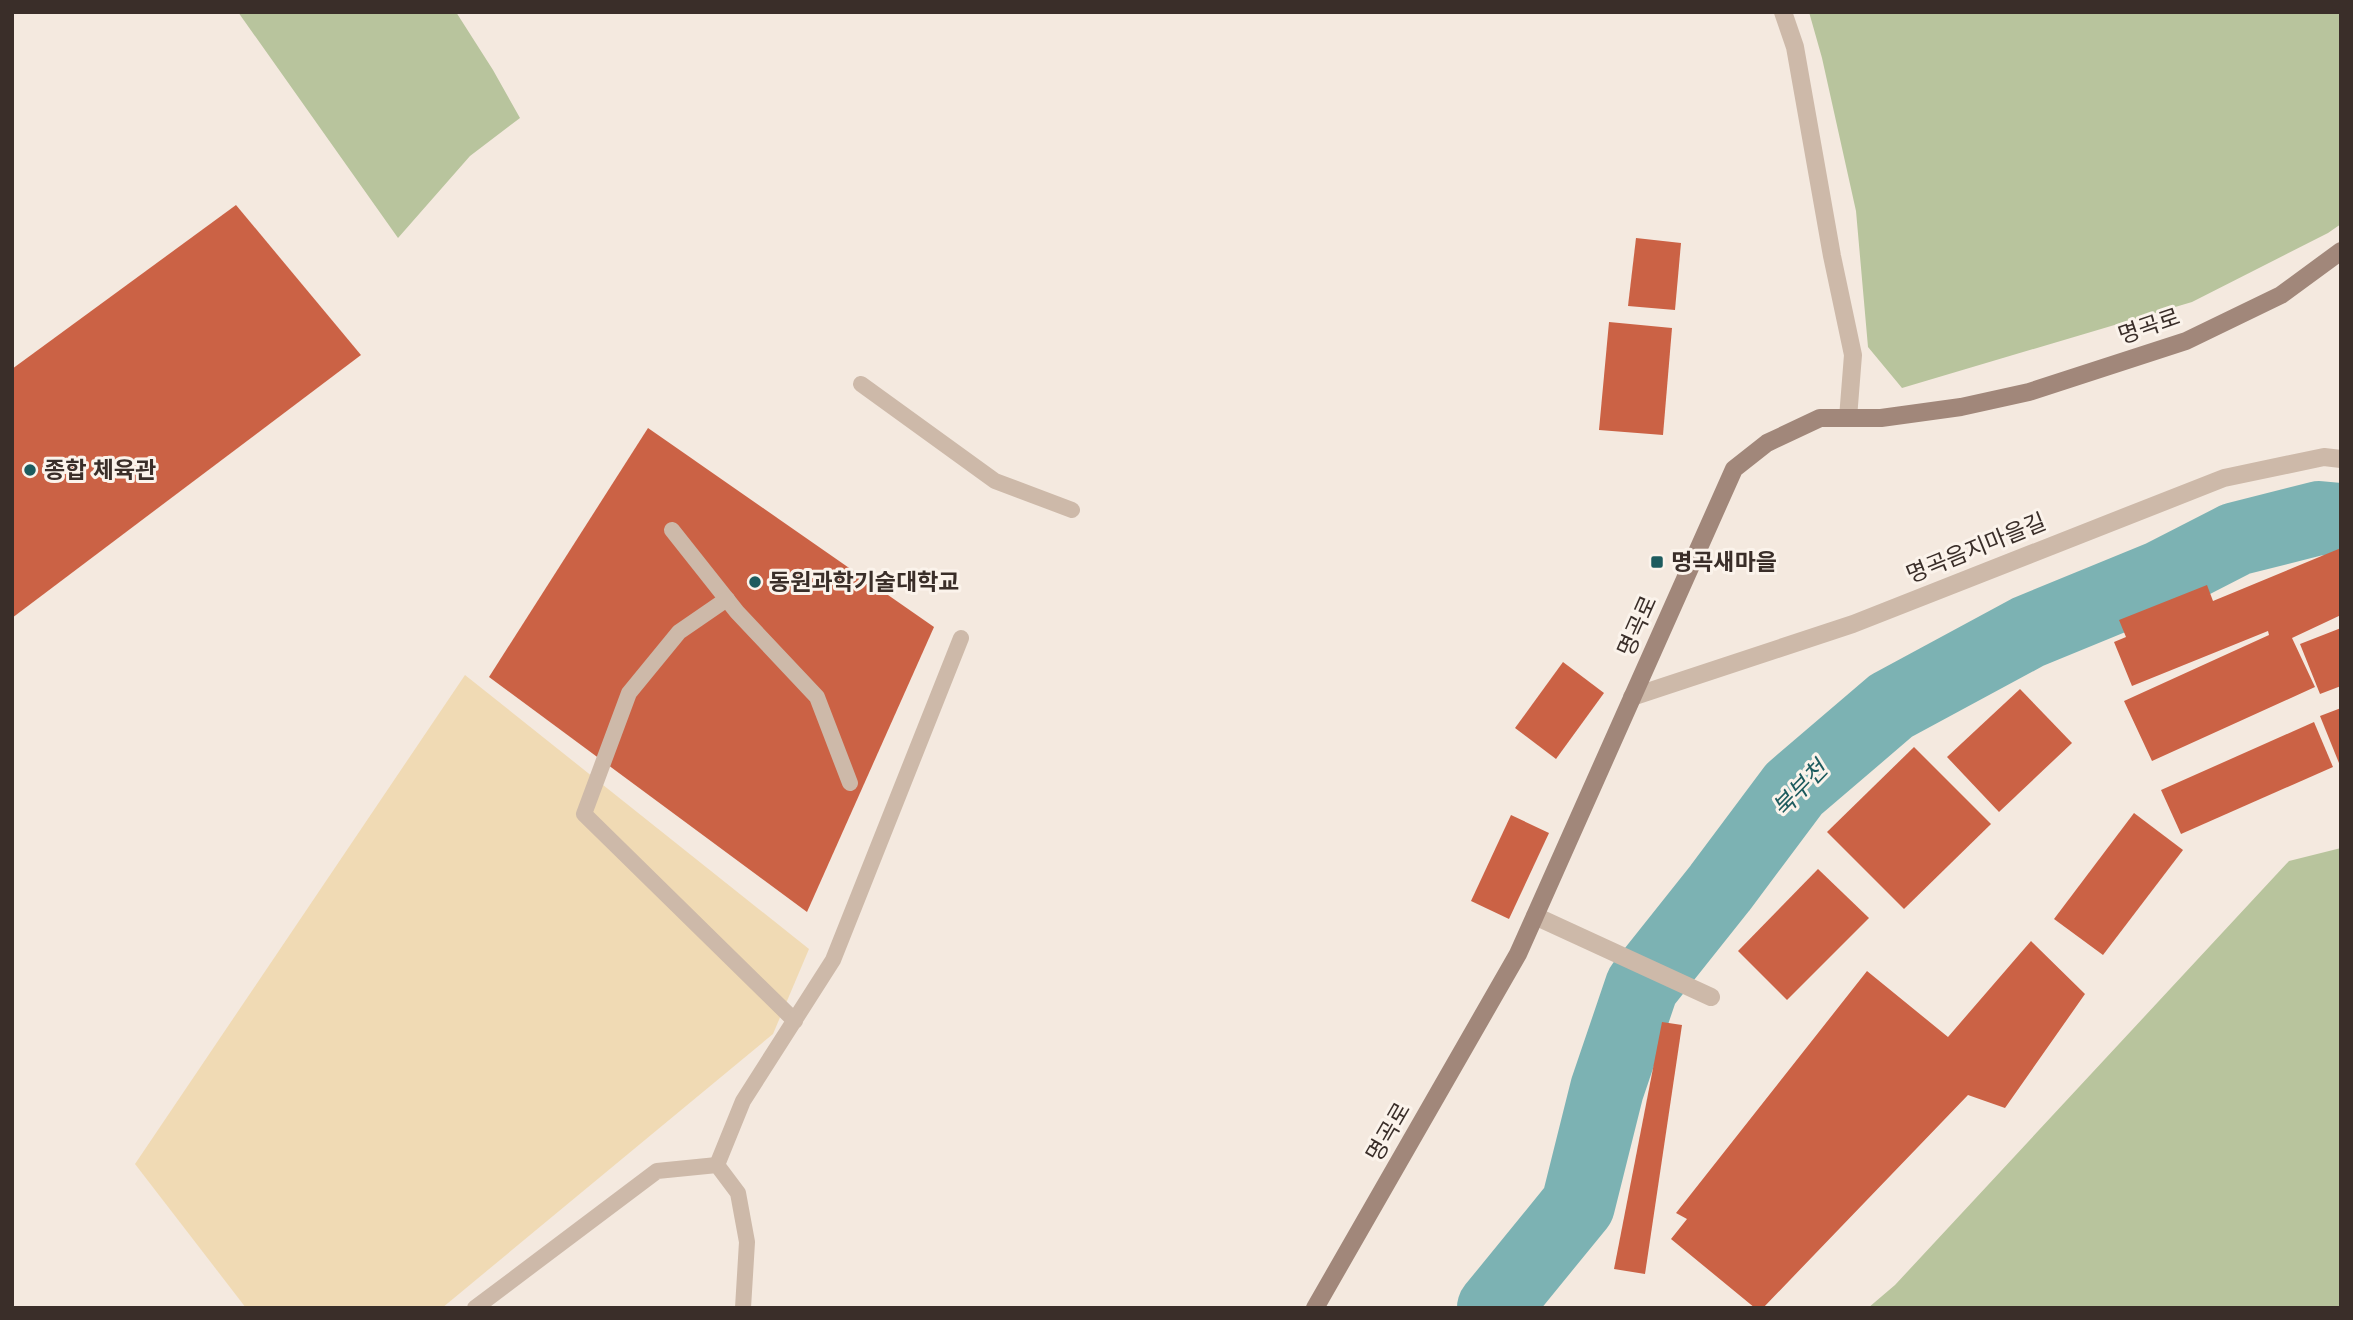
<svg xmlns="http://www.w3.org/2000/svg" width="2353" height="1320" viewBox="0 0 2353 1320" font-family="Helvetica,'Noto Sans KR',sans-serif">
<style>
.green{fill:#b8c49d}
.sand{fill:#f0dab4}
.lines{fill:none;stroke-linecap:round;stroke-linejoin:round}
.river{stroke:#7cb2b3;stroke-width:74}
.building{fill:#cb6245}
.lane{stroke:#cdb9a9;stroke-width:16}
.street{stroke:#cdb9a9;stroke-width:18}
.secondary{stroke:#a1877a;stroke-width:18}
.poi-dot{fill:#1d5b5e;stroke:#fbf3eb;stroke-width:2.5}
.labels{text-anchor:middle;stroke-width:6;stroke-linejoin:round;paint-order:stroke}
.street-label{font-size:23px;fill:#3a2e29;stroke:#fbf3eb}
.poi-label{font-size:23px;font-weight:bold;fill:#3a2e29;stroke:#fbf3eb;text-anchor:start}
.water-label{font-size:24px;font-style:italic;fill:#1d5b5e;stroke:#fbf3eb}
</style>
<rect width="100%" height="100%" fill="#f4e9df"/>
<g class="green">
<path d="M238 12H456L493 70 520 118 470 156 398 238Z"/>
<path d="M1809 12H2341V224L2328 233 2192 302 1902 388 1868 347 1856 211 1822 58Z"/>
<path d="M2341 848V1308H1868L1895 1285 2289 861Z"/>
</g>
<path class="sand" d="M465 675 809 949 773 1034 442 1308H246L135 1164Z"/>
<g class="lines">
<path class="river" d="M1494 1308 1578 1205 1607 1089 1642 986 1720 888 1794 789 1891 706 2028 632 2162 577 2236 539 2319 518 2341 520"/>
</g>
<g class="building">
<path d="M236 205 361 355 12 618V369Z"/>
<path d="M1636 238 1681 243 1675 310 1628 306Z"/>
<path d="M1609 322 1672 328 1663 435 1599 430Z"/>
<path d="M648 428 934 627 807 912 489 677Z"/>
<path d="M2341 548V615L2292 638 2315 687 2152 761 2124 701 2269 635 2268 631 2132 686 2114 642 2126 637 2119 620 2207 585 2213 601Z"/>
<path d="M2341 628V686L2320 694 2300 644Z"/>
<path d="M1563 662 1604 693 1556 759 1515 728Z"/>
<path d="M2020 689 2072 743 1999 812 1947 757Z"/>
<path d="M2341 708V768L2320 716Z"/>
<path d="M2314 722 2333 767 2181 834 2161 790Z"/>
<path d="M1914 747 1991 824 1904 909 1827 832Z"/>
<path d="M2134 813 2183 850 2103 955 2054 919Z"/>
<path d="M1511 815 1549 833 1509 919 1471 901Z"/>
<path d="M1818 869 1869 918 1787 1000 1738 951Z"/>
<path d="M2031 941 2085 994 2005 1108 1968 1095 1763 1308H1755L1671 1239 1687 1219 1676 1213 1867 971 1948 1037Z"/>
<path d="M1662 1022 1682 1025 1645 1274 1614 1269Z"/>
</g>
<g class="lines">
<g class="lane">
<path d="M861 384 995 481 1072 510"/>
<path d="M672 530 737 612 817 697 850 783"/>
<path d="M727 599 679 632 629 693 584 814 795 1021"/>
<path d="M717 1165 743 1101 833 960 961 638"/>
<path d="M475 1308 657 1171 717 1165 738 1193 747 1242 743 1308"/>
</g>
<g class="street">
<path d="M1783 12 1795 47 1832 256 1853 355 1848 418"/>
<path d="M1632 697 1853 624 2224 478 2324 457 2341 459"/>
<path d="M1535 916 1711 997"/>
</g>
<path class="secondary" d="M1315 1308 1518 954 1734 469 1767 443 1820 418H1881L1961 407 2029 392 2186 341 2281 295 2341 251"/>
</g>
<g class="poi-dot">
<circle cx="30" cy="470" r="7"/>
<rect x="1650" y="555" width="14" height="14" rx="3.5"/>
<circle cx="755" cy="582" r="7"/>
</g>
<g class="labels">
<g class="street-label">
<text transform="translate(2149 326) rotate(-19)" y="8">명곡로</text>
<text transform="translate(1976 548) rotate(-22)" y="8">명곡음지마을길</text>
<text transform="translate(1637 626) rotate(-66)" y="8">명곡로</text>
<text transform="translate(1388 1132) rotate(-60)" y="8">명곡로</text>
</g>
<g class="poi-label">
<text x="44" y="478">종합 체육관</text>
<text x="1671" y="570">명곡새마을</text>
<text x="769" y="590">동원과학기술대학교</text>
</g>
<g class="water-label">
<text transform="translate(1800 789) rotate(-46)" y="8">북부천</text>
</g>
</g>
<rect width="2353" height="1320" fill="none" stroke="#3a2e29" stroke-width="28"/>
</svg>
